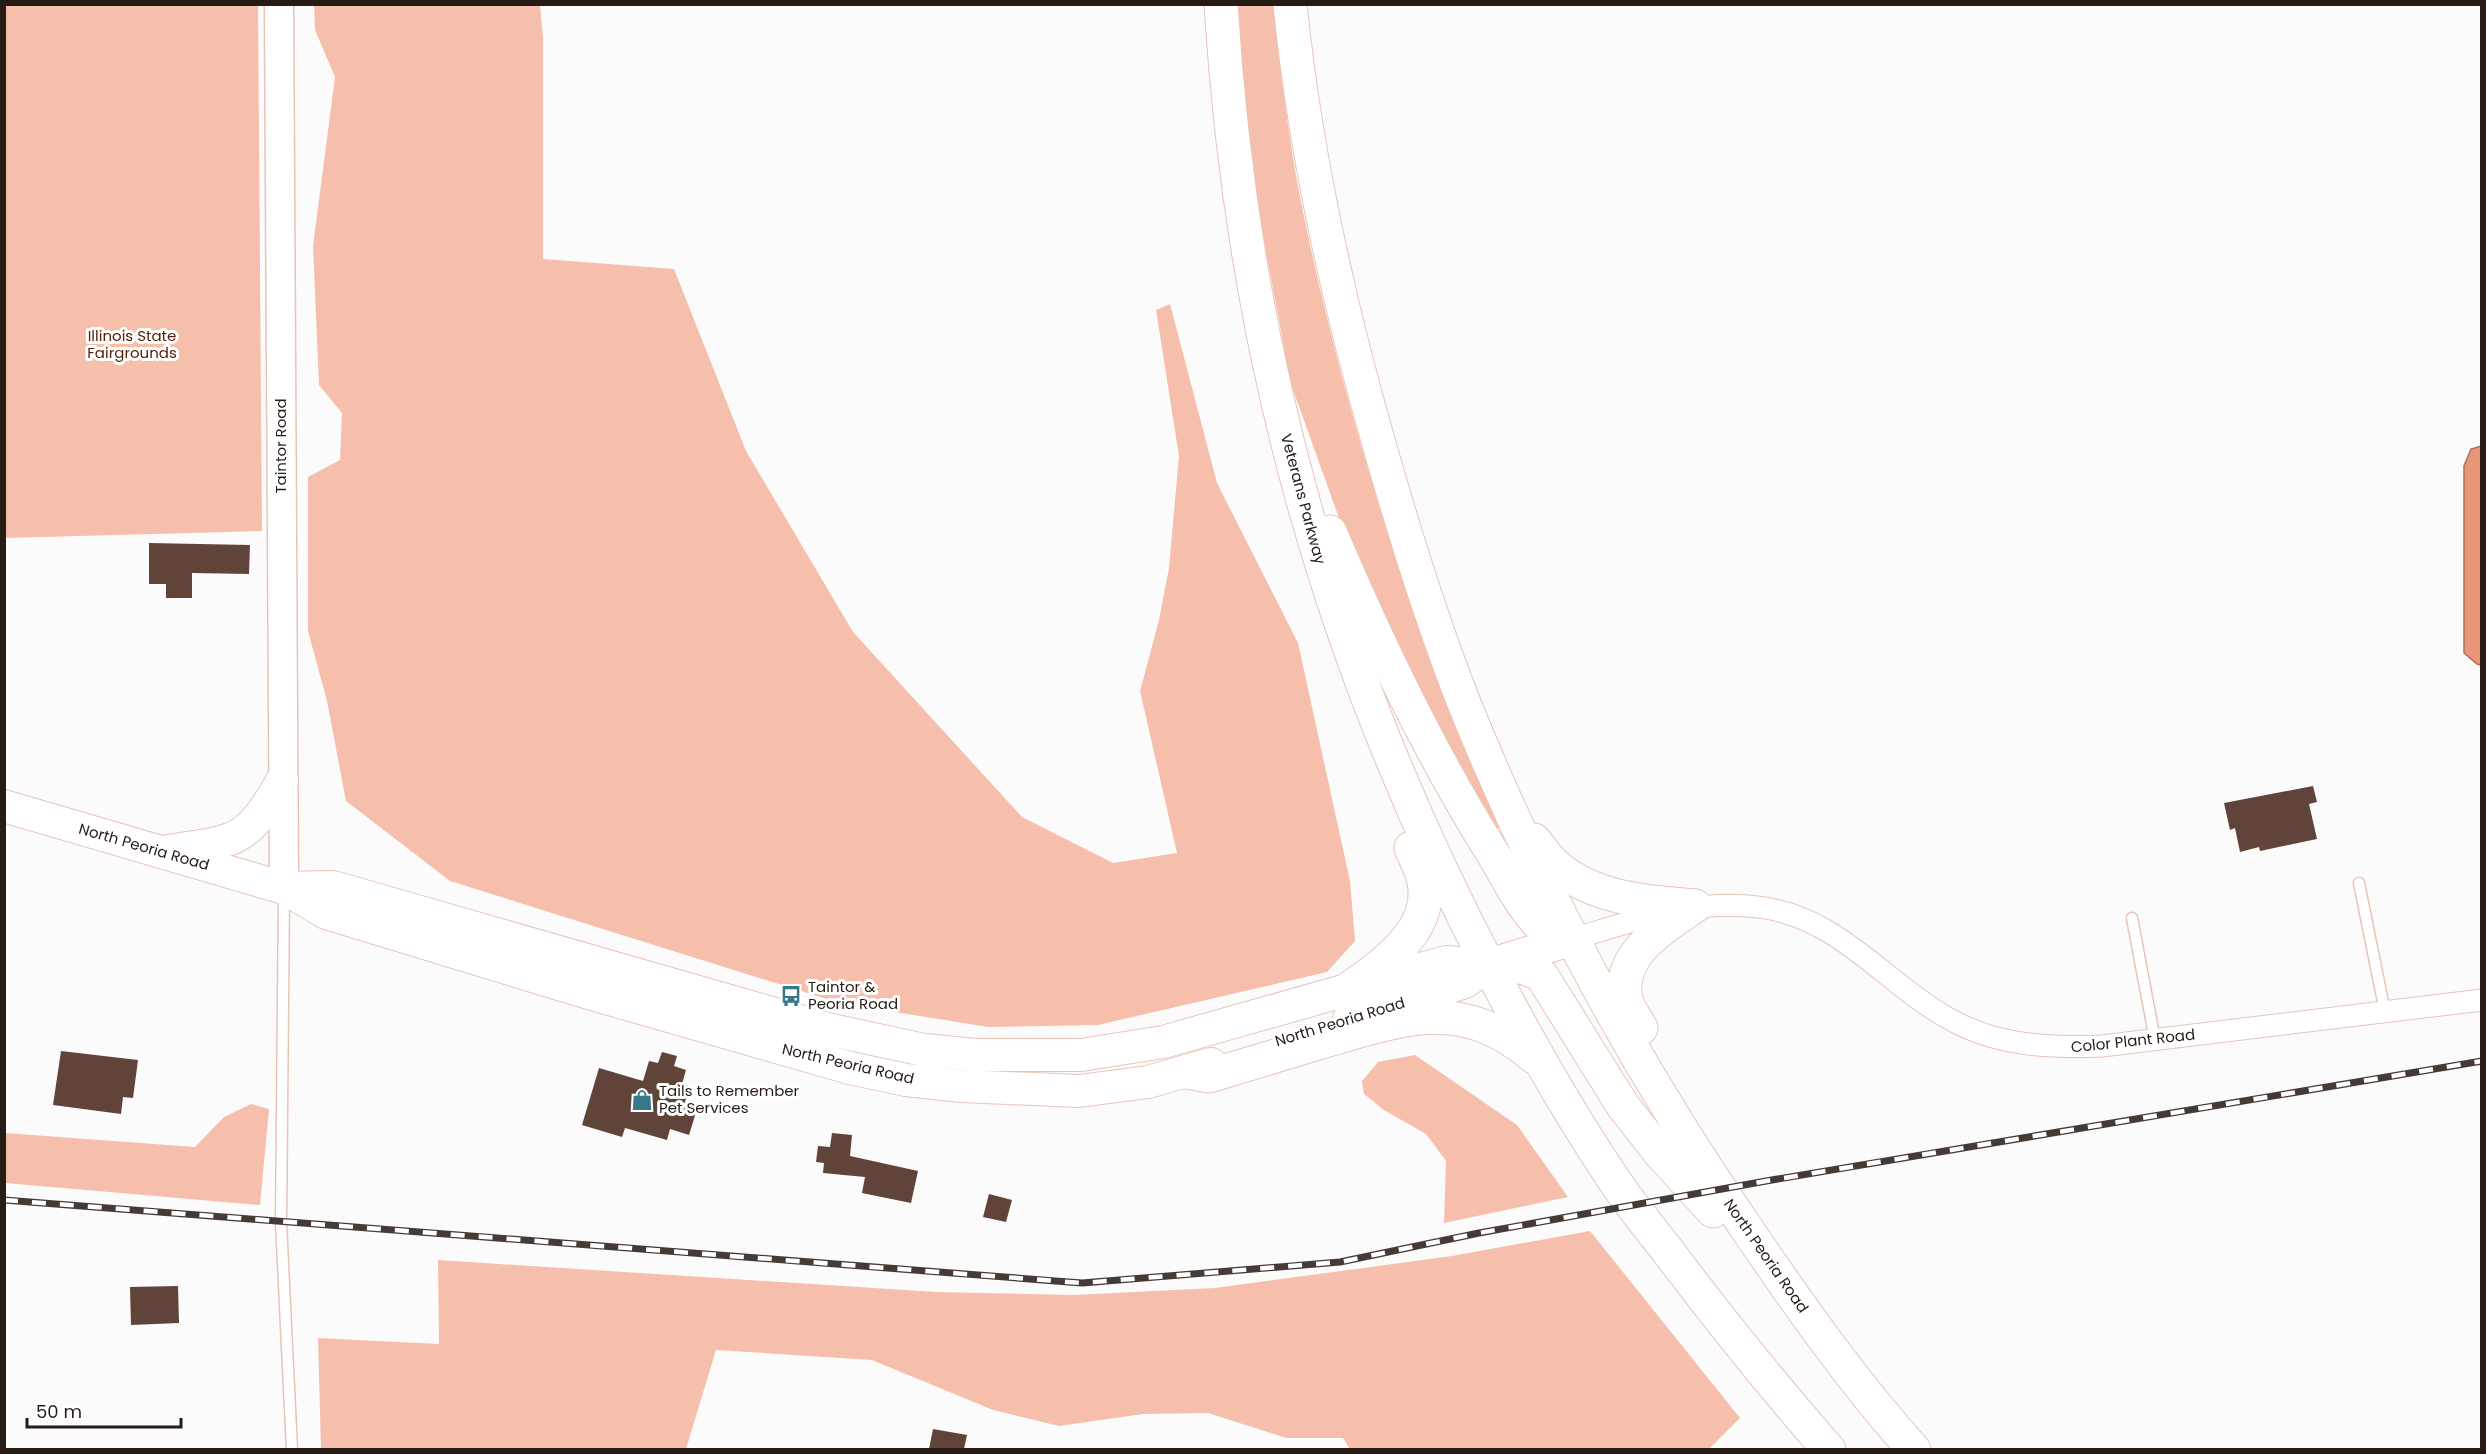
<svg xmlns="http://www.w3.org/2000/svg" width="2486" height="1454" viewBox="0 0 2486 1454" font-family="Poppins,sans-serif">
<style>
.green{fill:#f6bfac}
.water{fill:#e99577;stroke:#af705a;stroke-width:1.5}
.building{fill:#604339}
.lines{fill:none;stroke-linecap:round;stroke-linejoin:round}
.service-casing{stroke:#e8c4b8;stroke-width:13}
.minor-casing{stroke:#e8c4b8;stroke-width:23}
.secondary-casing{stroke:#e8c4b8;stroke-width:31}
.primary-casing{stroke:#e8c4b8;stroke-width:34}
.trunk-casing{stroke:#e8c4b8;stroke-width:35}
.service{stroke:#fff;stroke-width:10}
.minor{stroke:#fff;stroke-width:21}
.secondary{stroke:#fff;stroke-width:28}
.primary{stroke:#fff;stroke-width:32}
.trunk{stroke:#fff;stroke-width:33}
.rail-casing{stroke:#453a36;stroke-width:7}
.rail{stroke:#fff;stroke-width:4.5;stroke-dasharray:14;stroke-linecap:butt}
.labels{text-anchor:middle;stroke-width:6;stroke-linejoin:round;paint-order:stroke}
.park-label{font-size:15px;fill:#54200b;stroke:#fff}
.street-label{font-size:15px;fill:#271b16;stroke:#fff}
.poi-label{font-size:15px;fill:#271b16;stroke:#fff;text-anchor:start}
</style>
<rect width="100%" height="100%" fill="#fbfbfb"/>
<g class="green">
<path d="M4 5H258L262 531 5 538Z"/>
<path d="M314 5H540L543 37V259L674 269 746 451 853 632 1022 817 1113 863 1177 853 1140 691 1159 620 1169 568 1179 456 1156 310 1170 304 1217 483 1298 643 1350 881 1355 941 1327 972 1098 1025 988 1027 839 1003 450 881 346 801 327 701 308 631V477L340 460 342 413 319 385 313 246 335 77 315 30Z"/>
<path d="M1238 5H1273C1281 70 1288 137 1301 202 1345 418 1412 626 1499 828L1492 831 1449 754 1340 521 1291 384 1257 204 1246 115Z"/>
<path d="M1415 1055 1517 1125 1568 1197 1444 1223 1446 1161 1426 1134 1384 1110 1364 1094 1362 1081 1378 1062Z"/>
<path d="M251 1104 269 1109 260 1205 5 1183V1133L195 1147 224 1117Z"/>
<path d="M1590 1231 1740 1418 1709 1449H1350L1343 1438H1286L1208 1413 1143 1414 1059 1426 993 1410 872 1360 716 1350 686 1449H321L318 1338 439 1344 438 1260 936 1292 1074 1295 1215 1288 1452 1256Z"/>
</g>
<path class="water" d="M2481 446H2482L2481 665 2477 664 2464 653V466L2471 449Z"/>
<g class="building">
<path d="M149 543 250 545 249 574 192 573V598H166V584H149Z"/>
<path d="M2313 786 2317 802 2309 804 2317 839 2260 851 2259 847 2240 852 2235 828 2230 830 2224 803Z"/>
<path d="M61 1051 138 1060 133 1098 123 1097 121 1114 53 1105Z"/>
<path d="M662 1052 677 1056 674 1066 686 1070 682 1084 690 1086 684 1105 697 1109 689 1135 670 1129 667 1140 625 1128 622 1137 582 1125 599 1068 643 1081 649 1061 658 1063Z"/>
<path d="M832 1133 852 1135 850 1156 918 1171 911 1203 862 1193 865 1177 823 1173 824 1163 816 1162 818 1146 830 1147Z"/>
<path d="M989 1194 1012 1200 1006 1222 983 1217Z"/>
<path d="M178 1286 179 1323 131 1325 130 1287Z"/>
<path d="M933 1429 967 1435 964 1449H929Z"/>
</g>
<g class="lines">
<defs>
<g id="service">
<path d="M2359 883 2385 1012"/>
<path d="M284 892 281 1222 292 1450"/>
<path d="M2132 918 2155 1040"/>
</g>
<path id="minor" d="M1573 939C1636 920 1700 897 1765 908 1843 920 1889 988 1955 1022 2000 1046 2052 1048 2102 1046L2482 1000"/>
<path id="secondary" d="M279 4 284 888"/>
<g id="primary">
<path d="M4 806 284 888 326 913 592 994 850 1068 906 1080 962 1086 1079 1091 1148 1082 1211 1064"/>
<path d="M168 851C236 841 247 843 282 781"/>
<path d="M284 888 333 887 827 1029 924 1050 976 1055H1081L1163 1042 1446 962 1489 965"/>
<path d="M1349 1019 1465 982 1489 965 1573 939"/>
</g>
<g id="trunk">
<path d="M1221 4C1242 351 1330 665 1492 972 1529 1043 1569 1113 1614 1180 1630 1204 1649 1227 1667 1250 1719 1319 1772 1385 1829 1450"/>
<path d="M1290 4C1305 153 1338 301 1379 444 1404 532 1431 619 1464 703 1539 889 1635 1067 1749 1232 1800 1307 1853 1382 1914 1450"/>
<path d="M1330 532C1378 644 1430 754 1495 857 1509 881 1523 910 1544 929 1552 936 1563 937 1573 939"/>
<path d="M1534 840C1541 848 1547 858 1555 865 1593 899 1647 902 1695 906"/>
<path d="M1489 965C1509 965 1525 965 1542 976L1623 1106 1660 1153 1713 1211"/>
<path d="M1347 990C1381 966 1437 929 1423 878 1421 868 1415 858 1411 848"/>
<path d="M1641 1028C1636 1019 1628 1009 1626 999 1616 954 1665 927 1695 906"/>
<path d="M1186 1072 1209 1076C1249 1064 1288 1052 1328 1040 1407 1017 1464 997 1534 1057"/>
</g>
</defs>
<use href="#service" class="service-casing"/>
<use href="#minor" class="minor-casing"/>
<use href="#secondary" class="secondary-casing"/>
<use href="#primary" class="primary-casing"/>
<use href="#trunk" class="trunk-casing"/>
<use href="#service" class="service"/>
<use href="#minor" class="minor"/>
<use href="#secondary" class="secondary"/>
<use href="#primary" class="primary"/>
<use href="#trunk" class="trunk"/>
<defs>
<path id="rail" d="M4 1200 1082 1283 1340 1262 1479 1233 1766 1181 2482 1061"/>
</defs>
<use href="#rail" class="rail-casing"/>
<use href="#rail" class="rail"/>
</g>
<defs>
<symbol id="bus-bare" viewBox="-9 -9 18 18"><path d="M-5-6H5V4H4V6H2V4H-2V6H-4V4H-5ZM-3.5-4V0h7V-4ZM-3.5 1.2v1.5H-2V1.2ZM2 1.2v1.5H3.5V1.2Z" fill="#37788b" stroke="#fff" stroke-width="2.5" paint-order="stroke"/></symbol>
<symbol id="shop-bare" viewBox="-9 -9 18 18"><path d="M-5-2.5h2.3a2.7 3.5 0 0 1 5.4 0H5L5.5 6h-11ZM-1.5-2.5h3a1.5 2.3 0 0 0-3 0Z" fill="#37788b" stroke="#fff" stroke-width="2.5" paint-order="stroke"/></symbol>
</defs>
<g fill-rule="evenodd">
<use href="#bus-bare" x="776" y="981" width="30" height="30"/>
<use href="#shop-bare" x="627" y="1085" width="30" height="30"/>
</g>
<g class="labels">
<g class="park-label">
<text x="132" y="341">Illinois State<tspan x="132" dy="17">Fairgrounds</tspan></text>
</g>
<g class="street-label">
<text transform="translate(281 446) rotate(-90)" y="5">Taintor Road</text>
<text transform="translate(1303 499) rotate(75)" y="5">Veterans Parkway</text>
<text transform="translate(144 847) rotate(16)" y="5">North Peoria Road</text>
<text transform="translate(1340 1022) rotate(-17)" y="5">North Peoria Road</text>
<text transform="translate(2133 1041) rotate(-6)" y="5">Color Plant Road</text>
<text transform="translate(848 1064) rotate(13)" y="5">North Peoria Road</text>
<text transform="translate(1766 1256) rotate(55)" y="5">North Peoria Road</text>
</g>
<g class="poi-label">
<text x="808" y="992">Taintor &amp;<tspan x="808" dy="17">Peoria Road</tspan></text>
<text x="659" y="1096">Tails to Remember<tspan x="659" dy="17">Pet Services</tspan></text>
</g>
</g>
<rect width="2486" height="1454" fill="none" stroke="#271b16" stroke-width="12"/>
<path d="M27 1418v9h154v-9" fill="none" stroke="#271b16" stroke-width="3"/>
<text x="36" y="1418" font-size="18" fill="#271b16" stroke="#ffffff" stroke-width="4.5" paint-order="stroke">50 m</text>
</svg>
